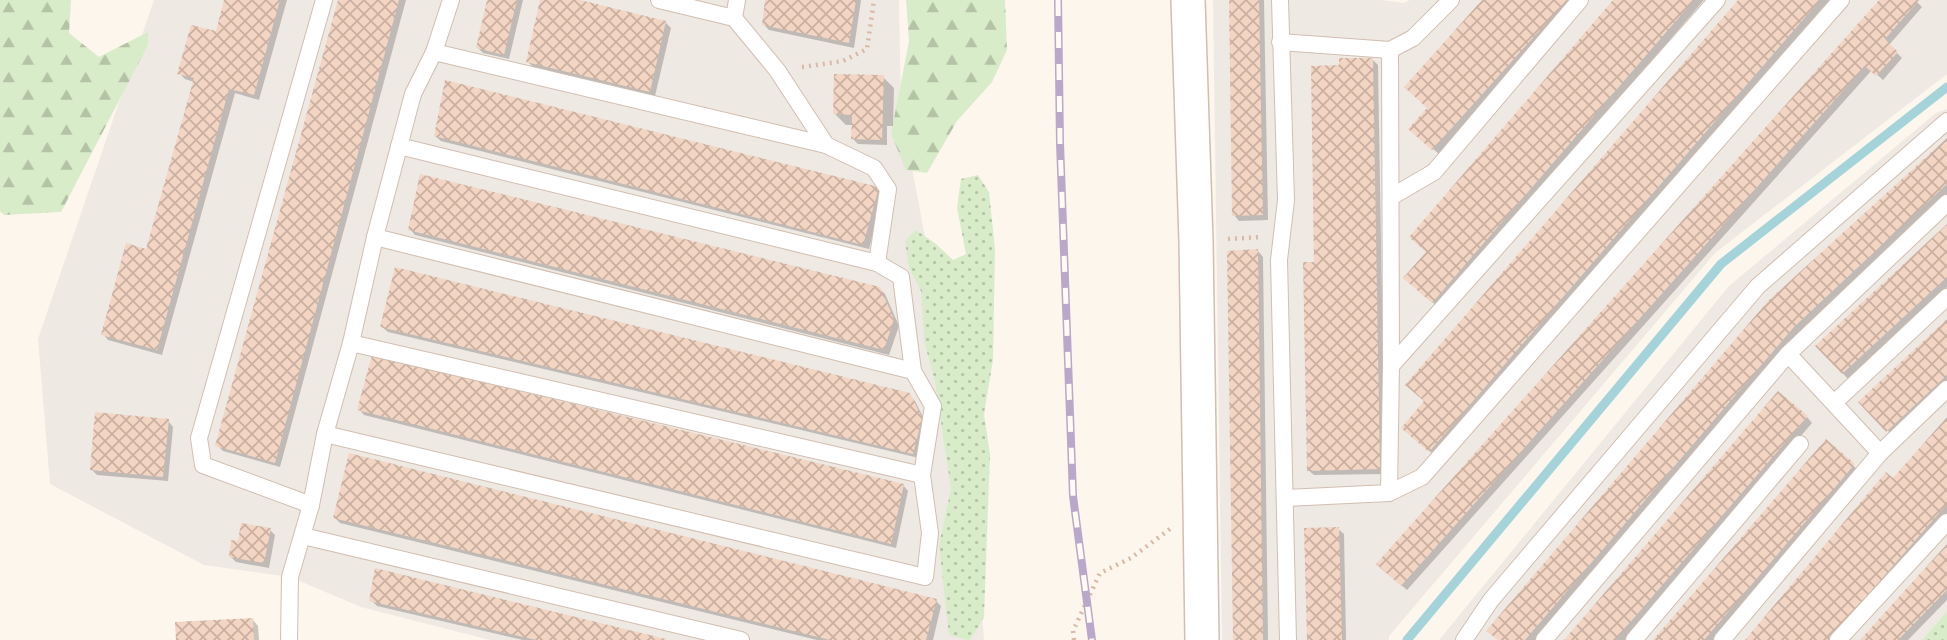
<svg xmlns="http://www.w3.org/2000/svg" width="1947" height="640" viewBox="0 0 1947 640" font-family="Commissioner,sans-serif">
<style>
.industrial{fill:#efe9e4}
.grass{fill:url(#grass-dots)}
.forest{fill:url(#forest-firs)}
.shadow{fill:#0003}
.lines{fill:none;stroke-linecap:round;stroke-linejoin:round}
.stream{stroke:#a5d3da;stroke-width:9}
.building{fill:url(#building-cross-hatch)}
.service-casing{stroke:#d1beb0;stroke-width:18}
.minor-casing{stroke:#d1beb0;stroke-width:36}
.path{stroke:#d9b8a5;stroke-width:4.5;stroke-dasharray:2 5;stroke-linecap:butt}
.service{stroke:#fff;stroke-width:16}
.minor{stroke:#fff;stroke-width:33}
.rail-casing{stroke:#b9a8c9;stroke-width:8}
.rail{stroke:#fffaf3;stroke-width:5;stroke-dasharray:16;stroke-linecap:butt}
</style>
<defs>
<pattern id="grass-dots" width="8" height="8" patternUnits="userSpaceOnUse" patternTransform="scale(1.75)"><rect width="8" height="8" fill="#d8ecc9"/><path d="M2 2h.1M6 6h.1" fill="none" stroke="#b4c2a5" stroke-width="1.8" stroke-linecap="round"/></pattern>
<pattern id="forest-firs" width="22" height="20" patternUnits="userSpaceOnUse" patternTransform="scale(1.75)"><rect width="22" height="20" fill="#d8ecc9"/><path d="M5 1l3.5 6h-7zM16 11l3.5 6h-7z" fill="#b4c2a5"/></pattern>
<pattern id="building-cross-hatch" width="8" height="8" patternUnits="userSpaceOnUse" patternTransform="scale(1.75)"><rect width="8" height="8" fill="#f3d5c3"/><path d="M0 0l8 8M0 8l8-8" fill="none" stroke="#cab0a1"/></pattern>
</defs>
<rect width="100%" height="100%" fill="#fdf6ec"/>
<g class="industrial">
<path d="M154 0H899L901 109 972 487 984 640H490L361 607 290 577 204 565 50 484 38 339Z"/>
<path d="M1213 0H1381L1404 3 1410 0H1947V74L1715 253 1389 636V640H1222Z"/>
<path d="M1947 109V611L1922 640H1439L1729 286 1936 113Z"/>
</g>
<g class="grass">
<path d="M978 175 989 192 995 249 993 360 984 414 990 454 984 617 970 640H968L949 635 939 545 951 489 935 381 924 341 921 291 909 268 905 241 916 230 936 244 953 260 966 254 957 208 961 179Z"/>
<path d="M1947 611V640H1922Z"/>
</g>
<g class="forest">
<path d="M0 0H71L69 33 99 57 148 32V45L61 212 4 215 0 211Z"/>
<path d="M906 0H1005L1007 50 992 82 957 121 927 173 906 170 891 134 909 41Z"/>
</g>
<g class="shadow">
<path d="M226 0H287L259 100 235 93 162 355 108 340 103 334 147 251 194 82 185 79 179 73 217 34Z"/>
<path d="M339 0H406L280 467 223 451 217 445Z"/>
<path d="M489 0H523L509 59 483 53 478 48Z"/>
<path d="M542 0H573L665 22 671 28 655 96 533 67 528 62Z"/>
<path d="M767 0H861L854 48 769 30 763 24Z"/>
<path d="M1231 0H1264L1268 220 1239 221 1234 215Z"/>
<path d="M1484 0H1577L1439 154 1410 129 1429 108Z"/>
<path d="M1615 0H1704L1439 308 1411 283 1428 252Z"/>
<path d="M1740 0H1830L1435 456 1409 433Z"/>
<path d="M1881 0H1915L1922 7 1889 45 1902 58 1883 80 1872 70 1407 590 1383 569Z"/>
<path d="M1372 59 1378 65 1385 474 1314 475 1308 470 1316 264Z"/>
<path d="M883 77 894 88 893 126H887V145L858 144 853 139V125H846L835 114Z"/>
<path d="M435 136 878 189 883 194 869 249 441 141Z"/>
<path d="M1947 140V194L1799 332 1535 640H1499Z"/>
<path d="M1947 226V287L1848 379 1817 346Z"/>
<path d="M410 229 879 288 885 294 899 326 889 355 415 235Z"/>
<path d="M1258 251 1263 257 1268 640H1235Z"/>
<path d="M1947 322V386L1893 436 1861 402Z"/>
<path d="M382 327 909 395 915 401 927 425 919 458 388 332Z"/>
<path d="M359 409 903 485 908 491 896 548 364 415Z"/>
<path d="M1807 417 1812 423 1625 640H1567Z"/>
<path d="M1947 420V516L1838 640H1747Z"/>
<path d="M168 421 173 427 168 481 97 475 91 469Z"/>
<path d="M1826 441 1859 471 1714 640H1655Z"/>
<path d="M335 518 936 601 941 606 933 640H817L340 523Z"/>
<path d="M1338 529 1344 534 1346 640H1309Z"/>
<path d="M270 530 275 535 269 568 236 562 230 556 239 543Z"/>
<path d="M1947 546V600L1908 640H1862Z"/>
<path d="M371 600 663 640H523L377 606Z"/>
<path d="M253 620 258 626 259 640H177Z"/>
</g>
<g class="lines">
<path class="stream" d="M1407 640 1721 264 1947 87"/>
</g>
<g class="building">
<path d="M224 0H280L254 95 229 89 157 350 101 335 126 243 146 249 194 78 177 74 191 25 216 31Z"/>
<path d="M338 0H399L275 463 215 446Z"/>
<path d="M487 0H517L504 55 476 48Z"/>
<path d="M540 0H580L666 21 650 92 526 62Z"/>
<path d="M765 0H856L849 43 762 25Z"/>
<path d="M1229 0H1259L1263 215 1232 216Z"/>
<path d="M1482 0H1567L1432 150 1408 129 1427 108 1404 87Z"/>
<path d="M1613 0H1694L1432 303 1403 278 1426 252 1409 237Z"/>
<path d="M1738 0H1820L1429 452 1401 428 1424 401 1405 385Z"/>
<path d="M1879 0H1919L1885 39 1898 52 1876 76 1865 66 1401 586 1376 564Z"/>
<path d="M1339 58H1373L1380 469 1307 471 1303 262H1314L1311 66 1339 65Z"/>
<path d="M834 74 884 75 882 140 851 139 852 115 833 114Z"/>
<path d="M445 80 879 187 863 245 434 136Z"/>
<path d="M1947 138V184L1794 327 1525 640H1498L1486 631 1768 301Z"/>
<path d="M420 174 880 287 894 319 884 350 408 230Z"/>
<path d="M1947 224V277L1842 374 1815 346Z"/>
<path d="M1258 249 1263 640H1233L1227 251Z"/>
<path d="M395 267 910 393 922 418 913 454 380 327Z"/>
<path d="M1947 319V375L1886 432 1858 402Z"/>
<path d="M372 355 904 484 891 544 357 410Z"/>
<path d="M1778 391 1808 416 1615 640H1564Z"/>
<path d="M95 412 169 419 163 477 90 470Z"/>
<path d="M1947 417V504L1828 640H1745L1886 472 1893 478Z"/>
<path d="M1826 439 1855 464 1704 640H1653Z"/>
<path d="M349 453 937 599 926 640H830L333 518Z"/>
<path d="M241 523 271 528 264 563 229 557 231 540 238 541Z"/>
<path d="M1339 527 1342 640H1307L1304 528Z"/>
<path d="M1947 544V590L1898 640H1860Z"/>
<path d="M375 568 666 639V640H536L369 601Z"/>
<path d="M253 618 254 640H176L175 622Z"/>
</g>
<g class="lines">
<defs>
<g id="service">
<path d="M659 0 734 18 737 0"/>
<path d="M1280 0 1286 200 1279 260 1288 640"/>
<path d="M734 18 777 70 826 145"/>
<path d="M1280 42 1390 50 1391 366 1389 493 1286 498"/>
<path d="M1390 50 1413 38 1451 0"/>
<path d="M399 146 877 263"/>
<path d="M1391 197 1434 172 1580 0"/>
<path d="M375 237 913 371"/>
<path d="M351 343 922 475"/>
<path d="M1788 354 1880 453"/>
<path d="M1391 366 1717 0"/>
<path d="M1834 403 1947 297"/>
<path d="M325 434 925 577 930 533 922 475 933 406 913 371 901 277 877 263 888 189 874 168 826 145 434 52"/>
<path d="M1389 493 1422 477 1841 0"/>
<path d="M311 505 203 465 199 438 324 0"/>
<path d="M303 536 741 640"/>
<path d="M289 640 290 577 311 505 325 434 351 343 375 237 413 94 434 52 451 0"/>
<path d="M1464 640 1491 600 1758 286 1947 121"/>
<path d="M1544 640 1788 354 1947 203"/>
<path d="M1634 640 1800 444"/>
<path d="M1722 640 1880 453 1947 389"/>
<path d="M1838 640 1947 522"/>
</g>
<path id="minor" d="M1188 0 1196 241 1202 640"/>
</defs>
<use href="#service" class="service-casing"/>
<use href="#minor" class="minor-casing"/>
<g class="path">
<path d="M802 67 843 61 867 49 874 0"/>
<path d="M1228 239 1261 237"/>
<path d="M1074 640 1073 631 1100 573 1131 558 1170 529"/>
</g>
<use href="#service" class="service"/>
<use href="#minor" class="minor"/>
<defs>
<path id="rail" d="M1058 0 1060 143 1073 496 1092 640"/>
</defs>
<use href="#rail" class="rail-casing"/>
<use href="#rail" class="rail"/>
</g>
</svg>
